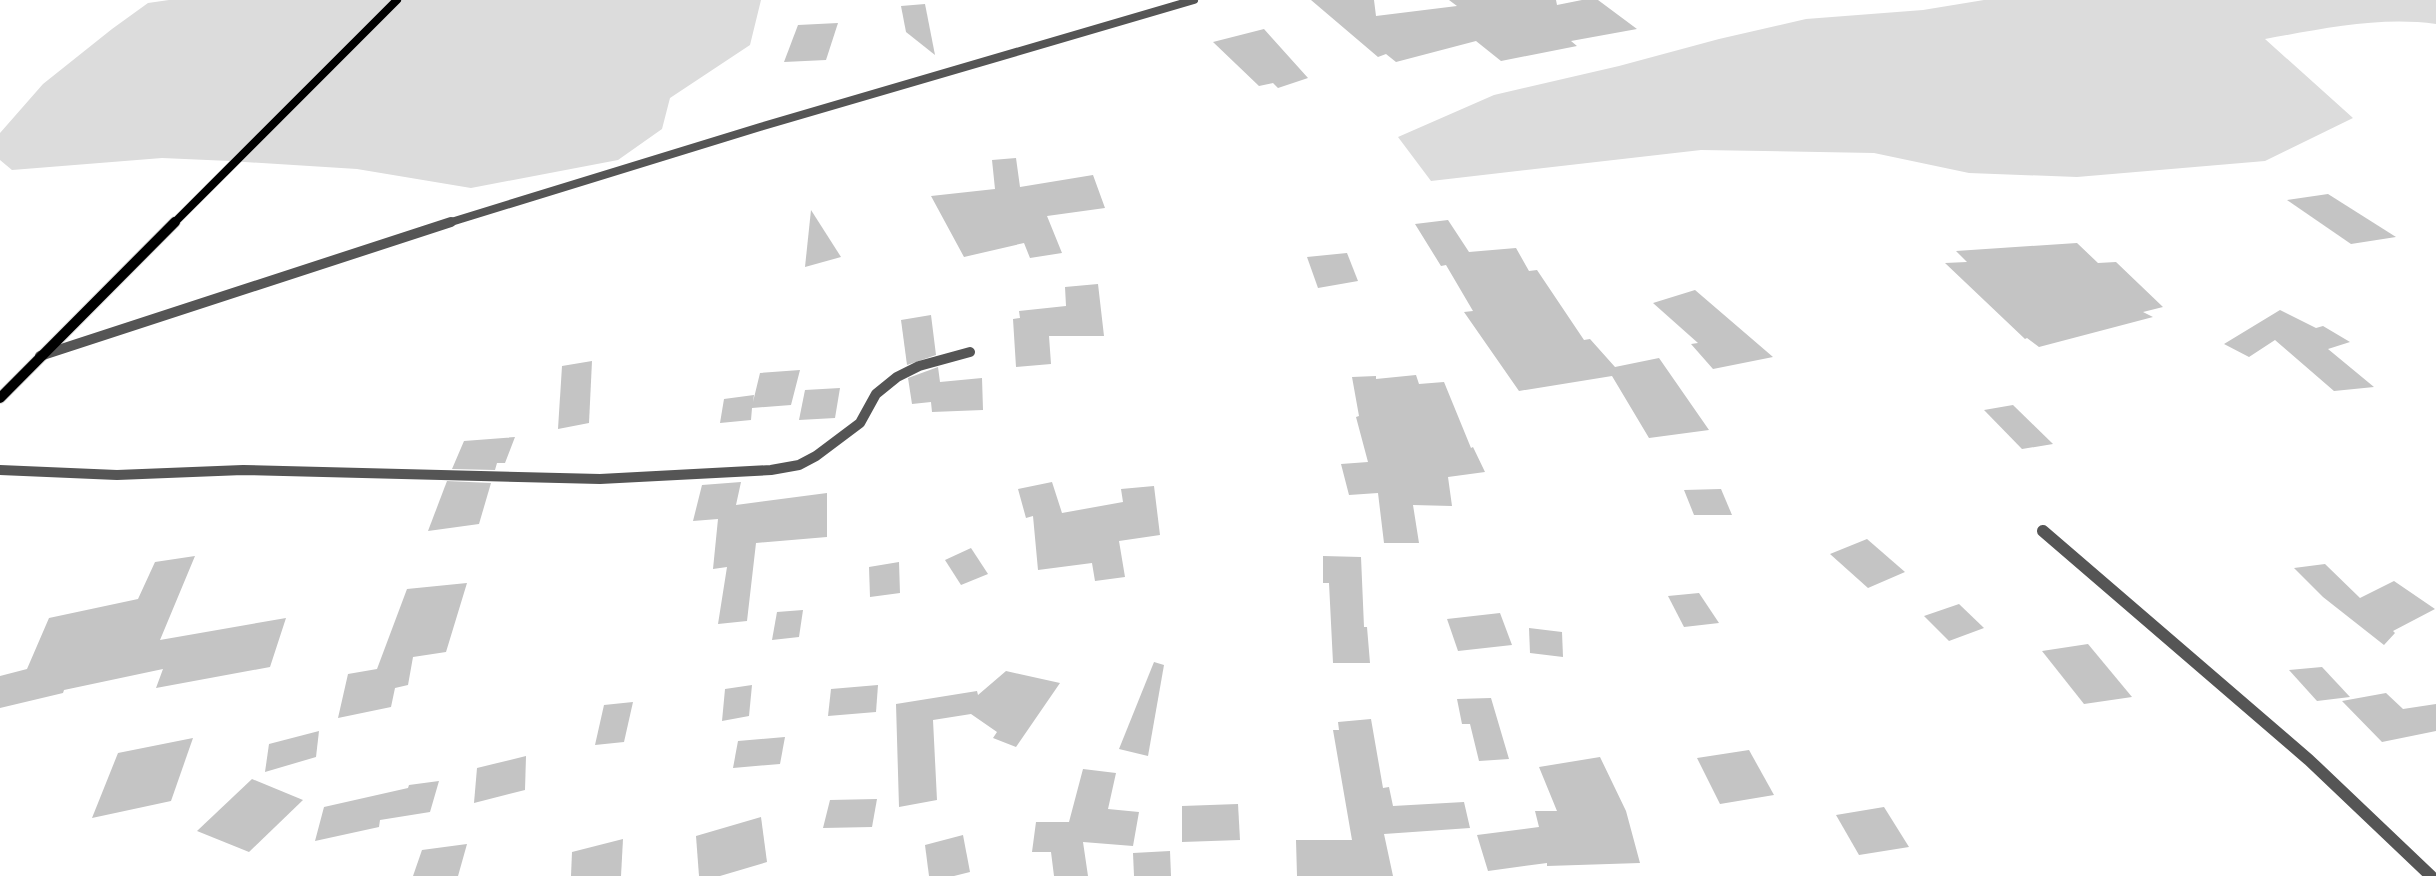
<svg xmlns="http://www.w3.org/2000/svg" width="2436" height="876" viewBox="0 0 2436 876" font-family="Quicksand,sans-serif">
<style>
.green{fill:#dcdcdc}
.building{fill:#c4c4c4}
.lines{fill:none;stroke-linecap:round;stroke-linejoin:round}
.major-far1-casing{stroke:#dbdbdb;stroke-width:9}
.major-casing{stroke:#dbdbdb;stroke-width:12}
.minor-far2{stroke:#555;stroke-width:8}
.minor-far1{stroke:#555;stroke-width:10}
.minor{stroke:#555;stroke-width:12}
.major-far1{stroke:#000;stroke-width:8}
.major{stroke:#000;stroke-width:10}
</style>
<rect width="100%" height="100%" fill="#fff"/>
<g class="green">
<path d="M169 0H761L750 45 670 98 662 129 618 160 471 188 357 169 230 161 162 158 12 170 0 160V133L43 84 112 29 148 3Z"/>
<path d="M1984 0H2436V24C2380 16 2321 29 2265 39L2353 118 2265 161 2077 177 1969 173 1874 153 1701 150 1431 181 1398 137 1494 95 1619 66 1719 39 1806 19 1923 10Z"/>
</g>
<g class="building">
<path d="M1311 0H1374L1376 16 1457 6 1449 0H1556L1557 5 1582 0H1598L1637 29 1571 41 1577 46 1501 61 1476 41 1396 62 1386 54 1378 57Z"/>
<path d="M925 4 935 55 906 32 901 6Z"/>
<path d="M838 23 826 60 784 62 798 25Z"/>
<path d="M1264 29 1308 78 1278 88 1273 83 1259 86 1213 42Z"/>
<path d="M1016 158 1020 187 1093 175 1105 208 1047 216 1062 253 1030 258 1024 243 964 257 931 196 995 189 992 160Z"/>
<path d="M2328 194 2396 237 2351 244 2287 200Z"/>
<path d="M811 210 841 257 805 267Z"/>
<path d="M1448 220 1469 252 1516 248 1529 271 1537 270 1584 340 1590 339 1615 367 1659 358 1709 430 1649 438 1612 376 1519 391 1464 312 1473 311 1446 265 1441 266 1415 224Z"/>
<path d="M2077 243 2098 263 2116 262 2163 307 2143 312 2153 317 2039 347 2027 338 2025 339 1945 263 1967 262 1956 251Z"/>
<path d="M1347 253 1358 281 1318 288 1307 257Z"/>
<path d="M1098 284 1104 336H1049L1051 364 1016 367 1013 319 1020 318 1019 311 1066 306 1065 287Z"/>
<path d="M1695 290 1773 357 1713 369 1691 344 1698 343 1653 303Z"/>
<path d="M2280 310 2316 328 2323 326 2350 342 2328 349 2374 387 2334 391 2275 340 2249 357 2224 344Z"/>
<path d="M931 315 936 355 907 365 901 320Z"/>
<path d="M592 361 589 423 558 429 562 366Z"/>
<path d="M938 367 940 382 982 378 983 410 932 412 931 402 912 404 908 378Z"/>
<path d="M800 370 791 405 752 408 751 420 720 423 724 399 754 395 753 402 760 373Z"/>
<path d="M1416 375 1419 384 1444 382 1471 448 1473 447 1485 472 1448 477 1452 506 1413 505 1419 543H1384L1378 493 1349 495 1341 464 1368 462 1356 417 1359 416 1352 377 1376 376V379Z"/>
<path d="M840 388 835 418 799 420 805 390Z"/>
<path d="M2013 405 2053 444 2022 449 1984 410Z"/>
<path d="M515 437 505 463H497L495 470 452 469 464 441Z"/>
<path d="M447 481 491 483 479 524 428 531Z"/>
<path d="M741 482 736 505 827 493V537L756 543 747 621 718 624 727 567 713 569 718 519 693 521 702 485Z"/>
<path d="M1052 482 1062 513 1123 502 1121 489 1154 486 1160 535 1119 541 1125 577 1095 581 1092 563 1038 570 1033 516 1026 518 1018 489Z"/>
<path d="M1721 489 1732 515H1694L1684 490Z"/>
<path d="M1867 539 1905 572 1868 588 1830 554Z"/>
<path d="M971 548 988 574 961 585 945 560Z"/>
<path d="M195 556 160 640 286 618 270 667 156 688 163 669 64 690 63 693 0 708V676L27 669 49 618 138 599 155 562Z"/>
<path d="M1323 556 1361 557 1364 627H1367L1370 663H1333L1329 583H1323Z"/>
<path d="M899 562 900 593 870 597 869 567Z"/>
<path d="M2325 564 2360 598 2394 581 2435 609 2393 631 2395 633 2384 645 2323 597 2294 568Z"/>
<path d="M467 583 446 652 413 657 408 685 395 688 391 707 338 718 348 674 377 669 407 589Z"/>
<path d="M1699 593 1719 623 1684 627 1668 596Z"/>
<path d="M1959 604 1984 628 1949 641 1924 616Z"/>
<path d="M803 610 799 637 772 640 777 612Z"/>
<path d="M1500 613 1512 645 1458 651 1447 619Z"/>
<path d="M1529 628 1562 632 1563 657 1530 653Z"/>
<path d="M2088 644 2132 697 2084 704 2042 651Z"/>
<path d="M1154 662 1164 665 1148 756 1119 749Z"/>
<path d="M2322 667 2350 697 2317 701 2289 670Z"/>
<path d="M1006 671 1060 683 1016 747 993 738 997 732 971 714 933 720 937 800 899 807 896 704 977 691 978 695Z"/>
<path d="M752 685 749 716 722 721 725 689Z"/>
<path d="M878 685 876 712 828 716 831 689Z"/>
<path d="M2386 693 2403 709 2436 704V731L2382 742 2342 701Z"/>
<path d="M1491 698 1509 759 1479 761 1470 724H1462L1457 699Z"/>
<path d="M633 702 624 742 595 745 604 705Z"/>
<path d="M1371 719 1383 788 1389 787 1393 806 1464 802 1470 828 1384 834 1393 876H1297L1296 840H1352L1333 730H1339L1338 722Z"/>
<path d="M319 731 316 757 265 772 269 744Z"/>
<path d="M785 737 780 764 733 768 738 741Z"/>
<path d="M193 738 171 801 92 818 118 753Z"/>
<path d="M1749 750 1774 795 1720 804 1697 758Z"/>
<path d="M526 756 525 790 474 803 477 768Z"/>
<path d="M1600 757 1626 811 1640 863 1547 866V863L1488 871 1477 835 1539 827 1535 811H1557L1539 767Z"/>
<path d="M1083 769 1116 773 1108 809 1139 812 1133 846 1083 842 1088 876H1054L1051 852H1032L1036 822H1069Z"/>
<path d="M252 779 303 800 249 852 197 831Z"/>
<path d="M439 781 430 812 380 820 379 827 315 841 324 807 408 788 409 785Z"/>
<path d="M877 799 872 827 823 828 830 800Z"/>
<path d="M1238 804 1240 840 1182 842V806Z"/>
<path d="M1884 807 1909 847 1859 855 1836 815Z"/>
<path d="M761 817 767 862 720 876H699L696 836Z"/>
<path d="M963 835 970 872 954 876H929L925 845Z"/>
<path d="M623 839 621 876H571L572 852Z"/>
<path d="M467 844 458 876H413L422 850Z"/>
<path d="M1170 851 1171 876H1134L1133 853Z"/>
</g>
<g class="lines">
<defs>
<path id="major-far1" d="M174 223 397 0"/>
<path id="major" d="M0 398 175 222"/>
</defs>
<use href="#major-far1" class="major-far1-casing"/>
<use href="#major" class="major-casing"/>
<path class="minor-far2" d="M448 223 760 127 1194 0"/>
<g class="minor-far1">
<path d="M40 356 451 222"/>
<path d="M0 470 117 475 243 470 600 479 771 470 799 465 816 456 860 423 876 394 897 377 919 366 970 352"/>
</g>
<path class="minor" d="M2043 531 2309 760 2431 876"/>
<use href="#major-far1" class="major-far1"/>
<use href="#major" class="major"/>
</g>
</svg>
